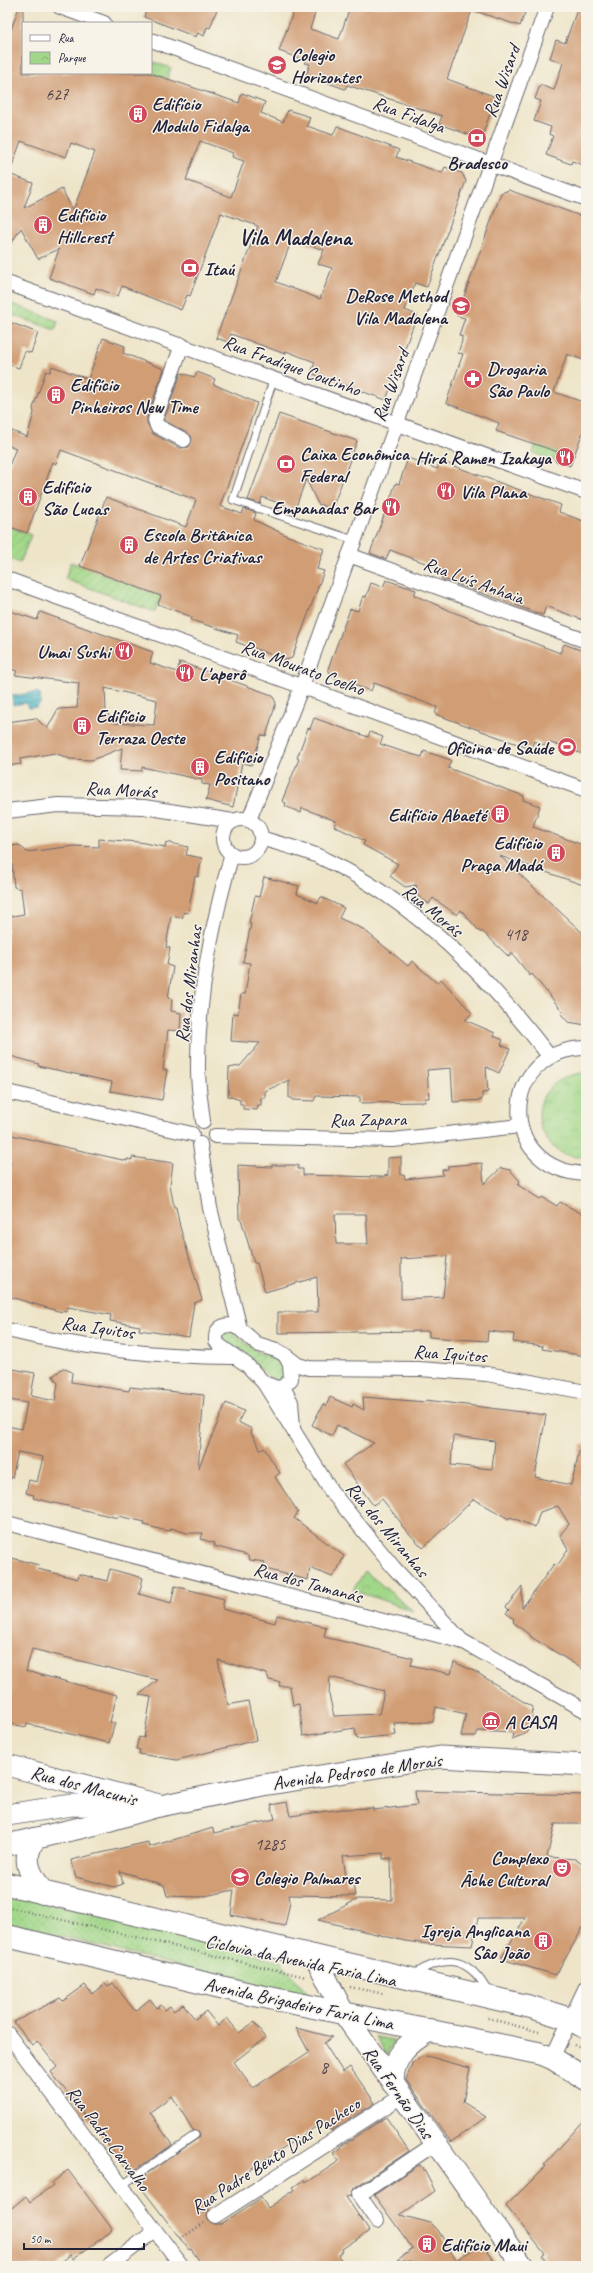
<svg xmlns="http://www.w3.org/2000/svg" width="593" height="2273" viewBox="0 0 593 2273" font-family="Caveat,sans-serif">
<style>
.grass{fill:url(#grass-dots);stroke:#627c62}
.park{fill:url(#park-crowns);stroke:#627c62}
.garden{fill:url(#garden-furrows);stroke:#627c62}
.water{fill:url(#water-rules);stroke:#366c80}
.building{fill:#d09d74;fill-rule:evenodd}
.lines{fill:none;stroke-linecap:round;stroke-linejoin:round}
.lane-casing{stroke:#69666d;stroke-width:9}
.street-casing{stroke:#69666d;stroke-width:16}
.secondary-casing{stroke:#69666d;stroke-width:23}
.highway-casing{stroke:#69666d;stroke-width:24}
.path{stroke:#69666d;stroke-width:2.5;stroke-dasharray:1 3;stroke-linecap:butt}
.lane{stroke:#fff;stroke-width:7}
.street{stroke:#fff;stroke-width:14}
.secondary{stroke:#fff;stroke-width:21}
.highway{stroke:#fff;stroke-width:22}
.labels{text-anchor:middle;stroke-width:3;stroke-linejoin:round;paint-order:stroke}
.number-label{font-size:17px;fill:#4e4149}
.poi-label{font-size:19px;font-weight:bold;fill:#22223b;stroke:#f7f3e8;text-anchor:start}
.street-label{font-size:19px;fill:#22223b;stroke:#f7f3e8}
.district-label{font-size:23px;font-weight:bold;fill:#22223b;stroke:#f7f3e8}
</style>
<defs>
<pattern id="grass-dots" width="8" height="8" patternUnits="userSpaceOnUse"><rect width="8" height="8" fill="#a1d788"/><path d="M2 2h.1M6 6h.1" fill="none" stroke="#8ab876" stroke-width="1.8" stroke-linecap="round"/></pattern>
<pattern id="park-crowns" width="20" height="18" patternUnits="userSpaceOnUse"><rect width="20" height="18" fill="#a1d788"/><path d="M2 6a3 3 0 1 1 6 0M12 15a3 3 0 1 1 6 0" fill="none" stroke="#8ab876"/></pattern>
<pattern id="garden-furrows" width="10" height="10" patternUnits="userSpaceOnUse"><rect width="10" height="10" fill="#a1d788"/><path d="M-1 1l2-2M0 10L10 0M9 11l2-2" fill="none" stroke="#8ab876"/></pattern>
<pattern id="water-rules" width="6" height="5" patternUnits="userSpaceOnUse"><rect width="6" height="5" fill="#49b6c5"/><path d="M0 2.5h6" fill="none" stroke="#3c94a1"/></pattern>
</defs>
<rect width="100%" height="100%" fill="#f7f3e8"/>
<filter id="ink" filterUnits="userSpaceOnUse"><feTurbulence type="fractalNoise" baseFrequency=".025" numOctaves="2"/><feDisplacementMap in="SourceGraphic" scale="8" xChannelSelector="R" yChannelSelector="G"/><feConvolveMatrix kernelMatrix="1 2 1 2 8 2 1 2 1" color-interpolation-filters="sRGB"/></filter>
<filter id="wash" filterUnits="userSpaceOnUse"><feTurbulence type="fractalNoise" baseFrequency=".012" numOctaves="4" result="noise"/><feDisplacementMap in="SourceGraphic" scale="16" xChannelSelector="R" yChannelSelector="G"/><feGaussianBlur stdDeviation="0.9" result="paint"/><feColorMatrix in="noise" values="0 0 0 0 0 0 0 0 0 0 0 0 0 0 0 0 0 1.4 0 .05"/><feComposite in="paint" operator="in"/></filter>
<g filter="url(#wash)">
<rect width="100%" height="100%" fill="#eee5c9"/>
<path class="grass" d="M7 1892 280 1961 312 1999 7 1923Z"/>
<g class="park">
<path d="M581 1073 586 1074V1156C540 1166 511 1086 581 1073Z"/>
<path d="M365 1571 413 1611 353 1590Z"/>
</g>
<g class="garden">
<path d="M151 61 171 68 167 79 150 73Z"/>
<path d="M7 302 58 321 55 330 7 313Z"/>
<path d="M536 444 558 452 555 461 533 453Z"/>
<path d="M7 526 31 535 20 563 7 558Z"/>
<path d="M71 562 161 596 155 612 65 579Z"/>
<path d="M230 1331 257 1352 275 1359 284 1366V1378L277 1381 271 1379 245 1353 224 1345 222 1334Z"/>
<path d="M376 2037 394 2040 386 2056Z"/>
</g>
<path class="water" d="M37 692 40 694 41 702 37 707 29 708 25 703 13 705 12 696Z"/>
<g id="blocks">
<g class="building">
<path d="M19 7H23V73H150L239 103 242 93 265 102 261 113 283 122 288 110 310 117 307 126 333 135 337 126 399 150 396 157 442 173 445 167 462 173 466 181 427 287 415 283 405 310 417 315 386 400 311 373 315 362 299 356 286 351 285 354 231 334 228 342 216 338 258 226 221 213 190 296 187 295 181 310 122 286 118 296 96 288 94 294 49 278 59 249 38 259 21 228 7 250V41ZM21 141 66 157 71 143 95 152 73 211 62 189 24 208 33 183 9 174ZM200 141 233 153 232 157 244 161 231 197 186 180ZM292 239 324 250 318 264 332 268 320 299 276 282Z"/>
<path d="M147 7H218L210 28 207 27 204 36 198 33 196 37 144 17Z"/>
<path d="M295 7H317L310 29 339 39 350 7H527L520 26 472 10 447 79 496 97 481 139 439 124 442 116 347 85 345 89 306 75 310 64 305 63 306 61 279 51Z"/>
<path d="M578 7H586V166L572 161 571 164 546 155 553 136 549 134 551 127 534 121 541 101 535 99 540 85 554 90 563 63 550 58 556 40 565 43Z"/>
<path d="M509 190 586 218V361L567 354 554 392 586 403V424L570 466 555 461 558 452 496 431 499 423 446 403 463 354 458 353 462 341V336L459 335 465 318 457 316 501 193Z"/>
<path d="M7 321 38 333 31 353 25 351 19 368 7 364Z"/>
<path d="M103 338 125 346 123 353 164 369 147 417V423L153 434 180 448 189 447 192 440 191 436 164 420 181 373 195 377 197 372 215 379 213 384 257 403 220 506 242 514 244 509 256 513 254 520 288 536 324 549 317 569 324 571 292 658 286 660 236 642 238 635 191 620 192 617 158 604 161 596 80 566 106 497 186 527 196 500 61 450 56 464 53 462 27 533 7 526V471L16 448 7 445V429L27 437 34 413 33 408 46 371 50 372 52 366 88 379Z"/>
<path d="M279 414 357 441 332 509 318 504 306 479 295 509 262 497 260 504 248 500Z"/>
<path d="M408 458 437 469 440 461 561 505 559 512 586 522V621L546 606 543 615 459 585 441 578 444 570 390 550 386 559 370 553 396 483 399 484Z"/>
<path d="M386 580 416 590 414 595 453 612 560 653 564 644 586 652V755L548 742 547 746 534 741 531 749 435 714 437 707 399 693V692L374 683 371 691 332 677 328 669 350 609 358 611 363 596 366 597 371 583 383 587Z"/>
<path d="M7 610 37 620 40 612 153 652 150 663 177 672 180 662 272 695 276 703 266 736 261 735 252 765 242 763 233 807 206 800 210 785 202 784V780L142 767V771L120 770 122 748 92 760 70 759 55 753 20 759 21 764 7 766V722L36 718 47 729 58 709 77 708 79 683 15 675 17 671 7 668ZM105 688 157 700 154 725 114 723 106 711Z"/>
<path d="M314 718 368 737 370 732 383 737 380 744 404 752 422 757 424 751 451 760 448 768 524 796 523 800 540 806 533 827 586 846V886L500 856 586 936V1025L568 1022 561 1014 563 1012 532 974 530 976 512 953 509 957 483 932H480L461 910 457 915 433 898 429 904 418 896 416 885 405 887 390 876 398 864 363 845 365 841 334 826 336 821 302 808 301 813 285 806 286 803 282 801 299 759 297 758 308 728 310 729Z"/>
<path d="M99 839 139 842 165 847 166 842 188 847 186 855 202 858 198 877 195 876 188 913 184 912 182 918 171 916 166 947 170 948 167 965 173 967 168 998 172 999 171 1011 181 1013 180 1031 168 1030 163 1070H167L162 1100 110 1091 112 1082 38 1066 39 1064 7 1055V917L24 914 21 889 14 887 12 864 7 861V850L10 846 19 845 27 852 74 846 99 847Z"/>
<path d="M264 877 299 886 297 894 318 903 321 897 344 908 339 918 363 929 408 966 412 961 437 983 441 979 472 1013 465 1020 495 1033 494 1036 503 1040 501 1045 510 1049 499 1073 486 1067 488 1092 482 1093V1100L453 1102 451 1068 427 1070 429 1098H425V1102L360 1103V1097L316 1096 314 1101 292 1100V1098H289V1080L265 1091V1098H261V1105H258L257 1110 243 1109V1104H240V1100L228 1096 229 1068 240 1066 260 1043 231 1041 233 1013 238 1014 241 994H245L250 963 243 962 251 924 249 923 255 896 259 897Z"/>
<path d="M7 1134 127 1161V1159L132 1160V1157L173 1163 170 1185 174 1207H176L180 1227 202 1300 194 1303 189 1337 139 1330 140 1326 110 1321 111 1315 68 1307 67 1312 58 1311 7 1296V1175L11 1161 7 1159Z"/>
<path d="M401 1157V1175H404L405 1179 443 1175 442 1170 448 1169V1166L482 1163 484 1184 501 1168 510 1170 520 1181 518 1185 540 1199 542 1197 557 1206 560 1202 586 1216V1356L542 1349 543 1346 513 1342 514 1334 488 1331 487 1341 429 1337V1331L278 1333V1312H318L317 1277 265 1292 257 1263H254L241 1219H239L238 1165 272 1167V1165H298V1169H303V1175L381 1177 388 1175V1158ZM335 1214H366L368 1244H336ZM447 1256 443 1297 401 1299V1259Z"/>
<path d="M7 1368 35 1373 31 1396 55 1401 58 1383 53 1376 63 1368 72 1372 71 1382 129 1391 130 1387 204 1395 198 1469 226 1403 244 1411 238 1422 252 1429 251 1433 261 1450 264 1448 280 1473 275 1477 298 1512 294 1518 344 1556 338 1569 332 1577 310 1568 308 1580 262 1568 265 1562 250 1560 247 1555 214 1546V1543L201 1539 203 1533H187L171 1528 170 1531 163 1530 144 1525 145 1522 118 1516V1518L63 1505 33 1498 34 1495 26 1493 29 1480 37 1482 43 1457 18 1452 12 1478H7V1426L22 1429 27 1403 9 1400 11 1392H7Z"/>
<path d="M330 1397 352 1407 353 1404 364 1410 363 1397 426 1402V1400L546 1415 535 1477 571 1485 581 1444 586 1445V1493L580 1495 586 1510V1671L531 1637V1636L513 1622 514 1619 506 1613 509 1610 506 1607 522 1586V1608L554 1564 557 1566 568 1550 560 1535 569 1524 558 1506 540 1512 535 1527 510 1517 509 1519 474 1499 423 1548 401 1525 402 1524 382 1499 373 1505 343 1464 374 1443 337 1425 332 1436 312 1425 323 1404 326 1406ZM453 1436 495 1441 492 1469 451 1465Z"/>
<path d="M12 1558 39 1565 38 1569 78 1579 79 1574 107 1581 110 1569 143 1578 139 1594 171 1603 175 1586 224 1599 222 1609 275 1623 277 1615 326 1627 324 1637 413 1658 411 1665 451 1674 454 1662 476 1672 532 1707 533 1720 525 1734 512 1739 513 1733 478 1731 476 1736H461L466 1714 436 1707 433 1722 394 1723 396 1735 357 1739 355 1728 303 1736 299 1704 293 1705 290 1686H279L280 1682 269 1680 267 1674 218 1660 228 1705 248 1701 256 1740 177 1760 139 1754 140 1750 136 1749 139 1737 144 1738 151 1697 139 1695 158 1680 32 1649 26 1671 117 1695 110 1722 115 1723 109 1743 27 1724 26 1727 7 1723V1578ZM330 1677 384 1691 379 1714 334 1716 329 1695Z"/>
<path d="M415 1791 586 1795V1824H555L547 1857 575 1859 586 1867V1922L556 1975 501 1959 525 1918H478L472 1946 428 1944 405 1941 318 1920 358 1899 392 1900 391 1858 383 1859V1853L343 1856 347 1884 353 1883 355 1896 289 1895 290 1902 285 1926 231 1915 234 1890 200 1897 167 1896 164 1885 120 1871 123 1884 114 1887 76 1877 71 1860 148 1842 149 1847 213 1828 214 1833 275 1819 271 1805 287 1802 290 1816 343 1809 373 1808V1810L417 1805Z"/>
<path d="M105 1983 108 1986 113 1983 135 2011 150 1999 157 2008 161 2005 165 2010 170 2006 174 2011 183 2004 195 2019 206 2011 218 2026 227 2018 239 2033 254 2022 265 2038 234 2062 253 2088 309 2052 296 2028 332 2037 324 2043 343 2072 350 2067 375 2103 331 2131 325 2121 202 2200 209 2210 207 2216 208 2220 215 2224H221L261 2198 268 2208 295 2190 293 2187 304 2180 306 2183 339 2161 333 2153 342 2147 341 2146 386 2117 409 2151 354 2188 351 2196 346 2197 369 2231 342 2249 343 2251 338 2255 345 2266H203L191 2249 189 2250 136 2181 200 2137 199 2133 193 2130 172 2096 150 2112 172 2145 130 2173 51 2072 57 2067 37 2041 32 2045 14 2022 60 1998 63 2001 85 1985 92 1994Z"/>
<path d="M427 2056 470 2068 463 2102 486 2117 451 2142 406 2080 412 2063 421 2057Z"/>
<path d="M586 2118V2266H550L542 2256 545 2254 506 2206 546 2166 544 2165Z"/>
<path d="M419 2165 423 2168 435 2191 400 2215 431 2223 438 2230 456 2260 482 2244 498 2266H432L397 2260 413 2249 374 2195Z"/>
<path d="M68 2170 113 2230 73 2259 70 2255 57 2266H7V2212L26 2196 30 2202 53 2185 52 2183Z"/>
</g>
</g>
</g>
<g filter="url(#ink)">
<use href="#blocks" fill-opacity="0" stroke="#69666d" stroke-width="1"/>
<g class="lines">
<defs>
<g id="lane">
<path d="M274 378 233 500 354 540"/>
<path d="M414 1974C448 1953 471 1958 489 1994"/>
<path d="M121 2186 195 2135"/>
</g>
<g id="street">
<path d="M60 7 104 23"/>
<path d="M151 40 586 199"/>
<path d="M7 283 586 492"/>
<path d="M182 345 155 420 157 426 184 440"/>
<path d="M349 555 586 641"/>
<path d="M7 579 586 790"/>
<path d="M7 811 58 805 144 807 233 821"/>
<circle cx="242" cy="838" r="19"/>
<path d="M249 820 302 686 547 7"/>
<path d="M261 838C281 845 305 849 324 859 414 901 490 979 550 1057"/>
<path d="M586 1048C499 1049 495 1170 586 1174"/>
<path d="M7 1092 192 1134"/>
<path d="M203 1121C201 1104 198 1087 198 1070 197 997 212 923 232 854"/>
<path d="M215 1136 393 1140 520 1126"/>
<path d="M200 1144 210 1208 240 1329 257 1344 276 1350 285 1355 290 1364 291 1379 283 1387 277 1388 264 1383 247 1365 220 1346 216 1341C215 1325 228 1322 240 1329"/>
<path d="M7 1330C81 1348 158 1357 234 1357"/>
<path d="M285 1355 298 1365 309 1368 419 1369 487 1374 586 1392"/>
<path d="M264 1383 331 1491 394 1568 463 1642"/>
<path d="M283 1387 291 1402 293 1427"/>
<path d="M7 1523 464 1642 586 1711"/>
<path d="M7 2033 182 2266"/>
<path d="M552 2058 586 1987"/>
<path d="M215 2216 402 2096"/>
<path d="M377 2221 359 2195 436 2143"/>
<path d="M109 2266 155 2231"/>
</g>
<g id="secondary">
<path d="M7 1765 159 1805"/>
<path d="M7 1815 72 1805 132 1806"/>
<path d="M7 1845 97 1824 155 1807 263 1785 440 1757 586 1765"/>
<path d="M315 1956 344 2014 523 2266"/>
</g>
<g id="highway">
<path d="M34 1839C21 1860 30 1874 43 1893"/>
<path d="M7 1884 531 2007 570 2019 586 2028"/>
<path d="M7 1936 250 1994 538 2053 552 2058 586 2079"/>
<path d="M393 2083C391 2057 409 2042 430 2030"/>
</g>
</defs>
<use href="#lane" class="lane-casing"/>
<use href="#street" class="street-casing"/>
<use href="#secondary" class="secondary-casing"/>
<use href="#highway" class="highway-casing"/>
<g class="path">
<path d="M7 1907 306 1977"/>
<path d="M350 1987 384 1994"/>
<path d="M488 2018 539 2032"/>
<path d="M574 2045 586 2051"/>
<path d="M180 2239 204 2223"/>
</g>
<use href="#lane" class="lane"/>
<use href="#street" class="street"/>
<use href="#secondary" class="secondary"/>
<use href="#highway" class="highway"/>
</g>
</g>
<defs>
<symbol id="school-disc" viewBox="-11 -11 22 22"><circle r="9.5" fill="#d1495b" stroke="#f7f3e8"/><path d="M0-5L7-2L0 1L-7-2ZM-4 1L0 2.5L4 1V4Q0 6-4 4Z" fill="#fff"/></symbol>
<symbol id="building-disc" viewBox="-11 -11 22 22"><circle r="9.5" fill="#d1495b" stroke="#f7f3e8"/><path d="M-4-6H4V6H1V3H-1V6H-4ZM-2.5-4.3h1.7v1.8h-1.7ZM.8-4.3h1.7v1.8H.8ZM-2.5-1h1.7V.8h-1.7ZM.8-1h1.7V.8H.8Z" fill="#fff"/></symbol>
<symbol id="bank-disc" viewBox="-11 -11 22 22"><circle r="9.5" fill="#d1495b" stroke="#f7f3e8"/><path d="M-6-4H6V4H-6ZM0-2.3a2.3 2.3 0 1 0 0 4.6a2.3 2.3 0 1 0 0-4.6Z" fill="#fff"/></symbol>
<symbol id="university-disc" viewBox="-11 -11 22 22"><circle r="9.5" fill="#d1495b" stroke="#f7f3e8"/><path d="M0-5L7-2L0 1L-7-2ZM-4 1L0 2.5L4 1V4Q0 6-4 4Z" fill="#fff"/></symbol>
<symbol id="pharmacy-disc" viewBox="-11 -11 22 22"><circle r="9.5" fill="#d1495b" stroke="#f7f3e8"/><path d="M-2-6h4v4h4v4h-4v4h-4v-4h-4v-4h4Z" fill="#fff"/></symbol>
<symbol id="restaurant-disc" viewBox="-11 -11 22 22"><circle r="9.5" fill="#d1495b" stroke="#f7f3e8"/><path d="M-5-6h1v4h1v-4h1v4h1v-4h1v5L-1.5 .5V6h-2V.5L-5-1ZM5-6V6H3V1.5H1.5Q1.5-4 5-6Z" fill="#fff"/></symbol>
<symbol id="stadium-disc" viewBox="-11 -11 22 22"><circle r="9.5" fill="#d1495b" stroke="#f7f3e8"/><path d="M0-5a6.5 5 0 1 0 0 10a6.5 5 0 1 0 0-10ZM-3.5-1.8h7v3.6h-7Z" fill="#fff"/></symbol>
<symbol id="museum-disc" viewBox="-11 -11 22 22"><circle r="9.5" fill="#d1495b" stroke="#f7f3e8"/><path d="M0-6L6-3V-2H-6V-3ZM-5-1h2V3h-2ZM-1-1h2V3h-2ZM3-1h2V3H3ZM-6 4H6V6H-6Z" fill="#fff"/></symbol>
<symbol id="theatre-disc" viewBox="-11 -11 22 22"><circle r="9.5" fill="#d1495b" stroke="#f7f3e8"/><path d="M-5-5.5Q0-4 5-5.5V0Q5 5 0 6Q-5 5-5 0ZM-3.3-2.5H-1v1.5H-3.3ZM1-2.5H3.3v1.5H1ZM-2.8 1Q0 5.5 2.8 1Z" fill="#fff"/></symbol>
</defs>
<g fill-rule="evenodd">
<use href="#school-disc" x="266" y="54" width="22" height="22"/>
<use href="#building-disc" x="127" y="103" width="22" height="22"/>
<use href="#bank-disc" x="466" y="127" width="22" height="22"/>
<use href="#building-disc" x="32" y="214" width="22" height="22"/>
<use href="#bank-disc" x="179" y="257" width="22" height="22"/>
<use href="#university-disc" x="450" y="295" width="22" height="22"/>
<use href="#pharmacy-disc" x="462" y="368" width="22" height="22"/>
<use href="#building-disc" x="45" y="384" width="22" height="22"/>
<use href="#restaurant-disc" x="554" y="446" width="22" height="22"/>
<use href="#bank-disc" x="275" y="453" width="22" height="22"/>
<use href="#restaurant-disc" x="435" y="480" width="22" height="22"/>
<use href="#building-disc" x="17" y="486" width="22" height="22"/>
<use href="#restaurant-disc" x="380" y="496" width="22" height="22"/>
<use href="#building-disc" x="118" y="534" width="22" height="22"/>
<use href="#restaurant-disc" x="113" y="640" width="22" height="22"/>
<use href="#restaurant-disc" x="174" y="662" width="22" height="22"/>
<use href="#building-disc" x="71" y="715" width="22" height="22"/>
<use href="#stadium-disc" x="556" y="736" width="22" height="22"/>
<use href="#building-disc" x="189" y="756" width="22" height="22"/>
<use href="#building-disc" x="489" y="803" width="22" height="22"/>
<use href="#building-disc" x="545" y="842" width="22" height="22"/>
<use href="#museum-disc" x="480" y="1710" width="22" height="22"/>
<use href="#theatre-disc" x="551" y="1857" width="22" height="22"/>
<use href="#school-disc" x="229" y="1866" width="22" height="22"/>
<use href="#building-disc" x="532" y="1930" width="22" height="22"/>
<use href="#building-disc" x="416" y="2233" width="22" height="22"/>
</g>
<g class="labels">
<g class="number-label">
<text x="57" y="100">627</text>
<text x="516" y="940">418</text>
<text x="270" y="1850">1285</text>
<text x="324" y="2073">8</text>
</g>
<g class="poi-label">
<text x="291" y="61">Colegio<tspan x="291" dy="22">Horizontes</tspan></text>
<text x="152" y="110">Edifício<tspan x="152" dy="22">Modulo Fidalga</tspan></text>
<text x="477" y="169" text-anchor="middle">Bradesco</text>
<text x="57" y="221">Edifício<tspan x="57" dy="22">Hillcrest</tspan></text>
<text x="204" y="275">Itaú</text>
<text x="447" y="302" text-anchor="end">DeRose Method<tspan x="447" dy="22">Vila Madalena</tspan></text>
<text x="487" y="375">Drogaria<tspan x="487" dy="22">São Paulo</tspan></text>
<text x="70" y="391">Edifício<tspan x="70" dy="22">Pinheiros New Time</tspan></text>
<text x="300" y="460">Caixa Econômica<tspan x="300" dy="22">Federal</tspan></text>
<text x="551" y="464" text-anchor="end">Hirá Ramen Izakaya</text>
<text x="42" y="493">Edifício<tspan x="42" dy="22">São Lucas</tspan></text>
<text x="460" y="498">Vila Plana</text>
<text x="377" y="514" text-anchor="end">Empanadas Bar</text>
<text x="143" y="541">Escola Britânica<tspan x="143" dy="22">de Artes Criativas</tspan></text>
<text x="110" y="658" text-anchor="end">Umai Sushi</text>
<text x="199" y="680">L'aperô</text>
<text x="96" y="722">Edifício<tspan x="96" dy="22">Terraza Oeste</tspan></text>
<text x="553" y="754" text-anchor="end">Oficina de Saúde</text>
<text x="214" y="763">Edifício<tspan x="214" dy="22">Positano</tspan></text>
<text x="486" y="821" text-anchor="end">Edifício Abaeté</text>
<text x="542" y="849" text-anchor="end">Edifício<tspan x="542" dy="22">Praça Madá</tspan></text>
<text x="505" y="1728">A CASA</text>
<text x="548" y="1864" text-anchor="end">Complexo<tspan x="548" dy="22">Āche Cultural</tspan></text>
<text x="254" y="1884">Colegio Palmares</text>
<text x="529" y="1937" text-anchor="end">Igreja Anglicana<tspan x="529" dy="22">Sâo João</tspan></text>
<text x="441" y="2251">Edifício Maui</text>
</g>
<g class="street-label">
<text transform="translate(501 81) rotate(-70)" y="7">Rua Wisard</text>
<text transform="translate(409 114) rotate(20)" y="7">Rua Fidalga</text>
<text transform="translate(292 365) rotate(20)" y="7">Rua Fradique Coutinho</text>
<text transform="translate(390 385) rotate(-70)" y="7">Rua Wisard</text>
<text transform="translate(474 580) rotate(20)" y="7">Rua Luís Anhaia</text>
<text transform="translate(303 667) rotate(20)" y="7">Rua Mourato Coelho</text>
<text transform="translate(121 789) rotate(3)" y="7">Rua Morás</text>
<text transform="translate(433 910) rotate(39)" y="7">Rua Morás</text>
<text transform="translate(188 984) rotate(-83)" y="7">Rua dos Miranhas</text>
<text transform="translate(368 1119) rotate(-1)" y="7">Rua Zapara</text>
<text transform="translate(98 1327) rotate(8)" y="7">Rua Iquitos</text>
<text transform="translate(450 1353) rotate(4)" y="7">Rua Iquitos</text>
<text transform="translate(388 1529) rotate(50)" y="7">Rua dos Miranhas</text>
<text transform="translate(308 1582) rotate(15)" y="7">Rua dos Tamanás</text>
<text transform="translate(357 1771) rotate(-8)" y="7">Avenida Pedroso de Morais</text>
<text transform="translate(84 1785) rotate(15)" y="7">Rua dos Macunis</text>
<text transform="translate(301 1960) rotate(12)" y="7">Ciclovia da Avenida Faria Lima</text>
<text transform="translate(299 2003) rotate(12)" y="7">Avenida Brigadeiro Faria Lima</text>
<text transform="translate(399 2092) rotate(55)" y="7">Rua Fernão Dias</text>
<text transform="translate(109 2138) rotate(53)" y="7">Rua Padre Carvalho</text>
<text transform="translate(275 2155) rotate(-33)" y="7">Rua Padre Bento Dias Pacheco</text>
</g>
<g class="district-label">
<text x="295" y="245">Vila Madalena</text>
</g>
</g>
<rect width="593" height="2273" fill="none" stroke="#f7f3e8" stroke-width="24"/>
<rect x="22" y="22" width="130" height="52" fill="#f7f3e8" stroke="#a29fa3"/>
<rect x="30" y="35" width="20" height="6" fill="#ffffff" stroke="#a29fa3"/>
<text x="58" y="42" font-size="12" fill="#22223b">Rua</text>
<rect x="30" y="52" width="20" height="12" fill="url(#park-crowns)" stroke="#a29fa3"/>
<text x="58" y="62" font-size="12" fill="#22223b">Parque</text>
<path d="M24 2243v6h120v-6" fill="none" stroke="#22223b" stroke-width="2"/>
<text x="30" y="2243" font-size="12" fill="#22223b" stroke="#f7f3e8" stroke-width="3" paint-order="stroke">50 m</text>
</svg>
